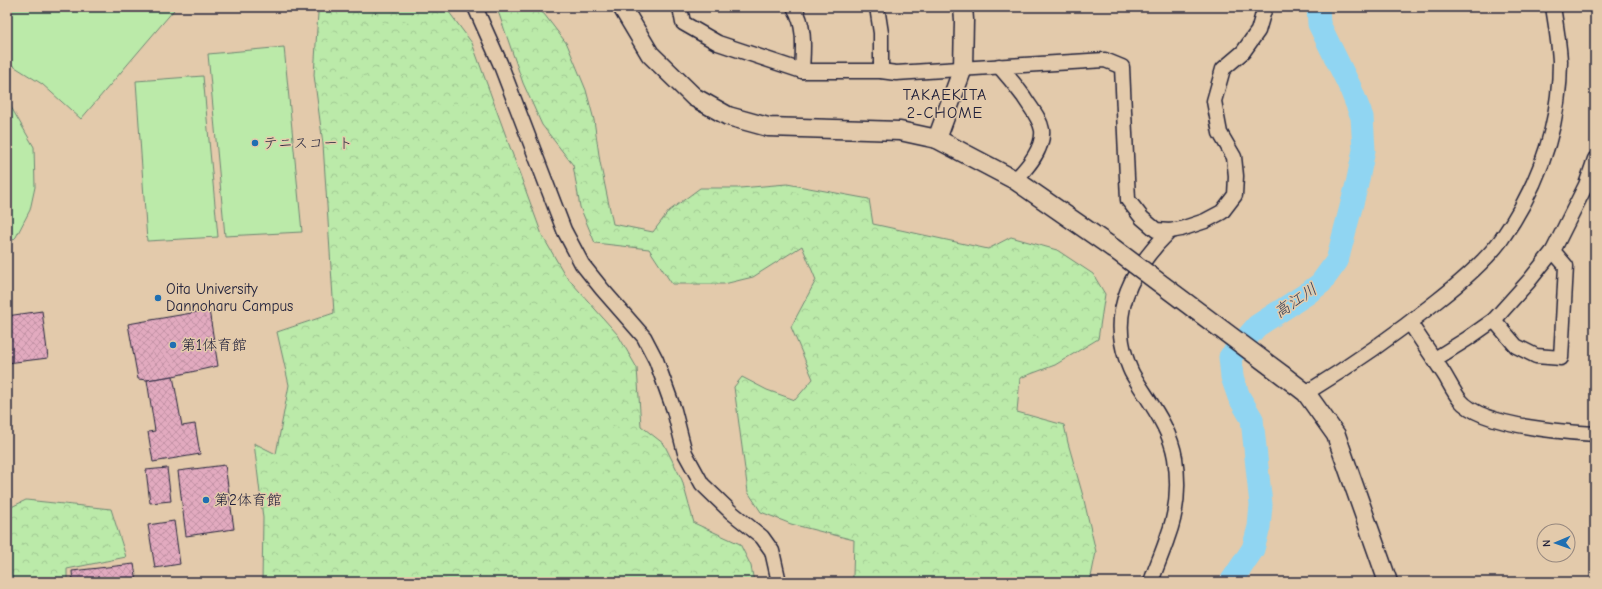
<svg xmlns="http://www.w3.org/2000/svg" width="1602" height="589" viewBox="0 0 1602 589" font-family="'Comic Neue','Klee One',sans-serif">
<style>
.forest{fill:url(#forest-crowns);stroke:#6e8672}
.pitch{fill:#bbeaa9;stroke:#6e8672}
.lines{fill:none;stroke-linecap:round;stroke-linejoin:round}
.river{stroke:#90d5f2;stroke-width:23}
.building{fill:url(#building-cross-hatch);stroke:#22223b}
.minor-casing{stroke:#22223b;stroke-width:17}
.tertiary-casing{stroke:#22223b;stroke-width:21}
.minor{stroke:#e3caab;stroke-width:14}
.tertiary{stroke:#e3caab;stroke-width:18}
.tertiary-bridge-casing{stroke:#22223b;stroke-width:21;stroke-linecap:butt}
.tertiary-bridge{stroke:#e3caab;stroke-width:18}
.poi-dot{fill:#1f6fb2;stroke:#e3caab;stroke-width:1.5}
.labels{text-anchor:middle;stroke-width:3;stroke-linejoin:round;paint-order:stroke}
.poi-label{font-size:15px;fill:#22223b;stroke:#e3caab;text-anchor:start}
.neighbourhood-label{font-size:16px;letter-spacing:1px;fill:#22223b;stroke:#e3caab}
.water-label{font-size:16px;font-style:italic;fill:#323d56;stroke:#e3caab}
</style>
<defs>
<pattern id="forest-crowns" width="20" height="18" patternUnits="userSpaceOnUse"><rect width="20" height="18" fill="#bbeaa9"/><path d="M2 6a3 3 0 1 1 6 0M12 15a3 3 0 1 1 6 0" fill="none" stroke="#a0c892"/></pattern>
<pattern id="building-cross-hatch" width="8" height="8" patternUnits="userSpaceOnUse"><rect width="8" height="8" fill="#e2aabf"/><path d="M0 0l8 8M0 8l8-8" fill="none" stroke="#c292a5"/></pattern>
</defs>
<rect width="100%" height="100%" fill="#e3caab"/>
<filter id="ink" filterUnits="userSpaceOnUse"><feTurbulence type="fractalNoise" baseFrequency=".025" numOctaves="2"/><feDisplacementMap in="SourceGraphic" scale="8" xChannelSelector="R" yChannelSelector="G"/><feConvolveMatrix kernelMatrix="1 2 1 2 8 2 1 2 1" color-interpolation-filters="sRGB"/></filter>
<g filter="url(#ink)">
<g class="forest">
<path d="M320 7 446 8 472 43 542 235 565 275 618 335 637 368 641 426 664 444 682 480 694 523 740 544 751 566 754 582H262L263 518 254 443 276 454 289 385 277 332 334 313 323 144 314 75 318 13Z"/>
<path d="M494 7H533L544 14 567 44 586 90 594 120 600 162 613 224 653 232 669 211 700 188H740L787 184 869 199 873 224 988 249 1011 237 1057 250 1093 274 1105 294 1098 339 1055 365 1020 378 1017 412 1064 425 1068 443 1083 496 1096 552 1090 582H852L853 576 854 540 791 524 761 512 748 492 734 387 742 377 767 390 795 400 813 379 791 327 816 280 802 246 753 277 724 284H672L649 249 595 243 580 207 573 165 542 125 523 83 499 14Z"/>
<path d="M26 500 111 509 126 557 67 569V582H7V509Z"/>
</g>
<g class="pitch">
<path d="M7 7H170L174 10 81 119 42 84 7 62Z"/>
<path d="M284 47 302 232 225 236 208 54Z"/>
<path d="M203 76 218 237 147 241 136 81Z"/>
<path d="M7 105 11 107 34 147 35 187 30 210 16 237 7 246Z"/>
</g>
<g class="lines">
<path class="river" d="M1231 582 1253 549 1259 527 1261 505 1252 419 1239 397 1232 377 1230 357 1257 326 1308 293 1321 283 1337 261 1357 184 1364 150 1362 117 1350 87 1319 24 1318 7"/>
</g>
<g class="building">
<path d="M209 310 218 366 173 376 147 380 138 379 128 324Z"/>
<path d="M42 311 48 358 7 363V316Z"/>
<path d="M173 376 182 426 195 424 200 454 153 462 148 432 155 431 147 380Z"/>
<path d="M225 465 234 529 186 536 178 471Z"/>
<path d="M167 468 171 501 150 503 146 470Z"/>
<path d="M174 521 180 564 155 568 148 525Z"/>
<path d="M134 564 137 582H73L72 571Z"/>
</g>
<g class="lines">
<defs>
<g id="minor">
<path d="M475 7 500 63 564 230 582 264 602 289 644 337 656 360 674 410 685 453 702 484 731 512 762 537 772 551 779 582"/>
<path d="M680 7 683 23 718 43 802 71H881L896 73 1105 60 1122 67 1128 200 1142 218 1156 230 1170 231 1181 229 1205 221 1222 212 1235 195 1236 176 1234 157 1220 133 1214 101 1223 69 1243 52 1258 31 1265 7"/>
<path d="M794 7C806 27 803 49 802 71"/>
<path d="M877 7 881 33V71"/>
<path d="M999 66C1008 76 1016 86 1024 97 1030 107 1040 118 1042 130 1044 149 1027 168 1015 180"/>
<path d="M1494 320 1516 346 1536 356 1561 358 1566 266 1553 251"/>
<path d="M1410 323C1421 340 1433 357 1444 374 1449 382 1454 393 1460 400 1481 426 1563 432 1595 434"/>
<path d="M1435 359 1467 339 1494 320 1529 281 1553 251 1586 185 1595 159"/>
<path d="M1306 393C1352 365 1396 334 1437 301 1460 283 1484 263 1501 240 1538 187 1560 126 1560 61 1559 43 1556 25 1553 7"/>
<path d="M1151 582C1156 567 1163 552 1168 536 1177 512 1179 484 1175 458 1170 427 1149 402 1133 375 1130 370 1128 364 1126 358 1109 308 1135 265 1170 231"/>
</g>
<g id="tertiary">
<path d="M622 7 650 54 694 97 728 116 768 127 900 131 937 139 1015 180 1113 248"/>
<path d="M937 139 963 68 964 20 963 7"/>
<path d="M1284 376 1306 393 1336 435 1388 582"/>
</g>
</defs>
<use href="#minor" class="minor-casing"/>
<use href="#tertiary" class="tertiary-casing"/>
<use href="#minor" class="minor"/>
<use href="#tertiary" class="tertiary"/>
<defs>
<path id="tertiary-bridge" d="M1113 248 1284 376"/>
</defs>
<use href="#tertiary-bridge" class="tertiary-bridge-casing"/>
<use href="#tertiary-bridge" class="tertiary-bridge"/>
</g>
</g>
<g class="poi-dot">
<circle cx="255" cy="143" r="4"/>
<circle cx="158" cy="298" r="4"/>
<circle cx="173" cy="345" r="4"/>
<circle cx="206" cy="500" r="4"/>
</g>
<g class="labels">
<g class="poi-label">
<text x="263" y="148">テニスコート</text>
<text x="166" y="294">Oita University<tspan x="166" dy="17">Dannoharu Campus</tspan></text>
<text x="181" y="350">第1体育館</text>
<text x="214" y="505">第2体育館</text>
</g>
<g class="neighbourhood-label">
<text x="945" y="100">TAKAEKITA<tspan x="945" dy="18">2-CHOME</tspan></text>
</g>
<g class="water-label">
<text transform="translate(1295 300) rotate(-34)" y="6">高江川</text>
</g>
</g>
<rect width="1602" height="589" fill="none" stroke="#e3caab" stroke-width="24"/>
<rect x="12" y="12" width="1578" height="565" fill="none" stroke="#22223b" stroke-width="1.5" filter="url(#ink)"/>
<g transform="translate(1556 543) rotate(268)"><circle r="19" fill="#e3caab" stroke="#96877e"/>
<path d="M0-3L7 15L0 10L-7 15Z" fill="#1f6fb2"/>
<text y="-6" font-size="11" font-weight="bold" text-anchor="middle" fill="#22223b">N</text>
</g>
</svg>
